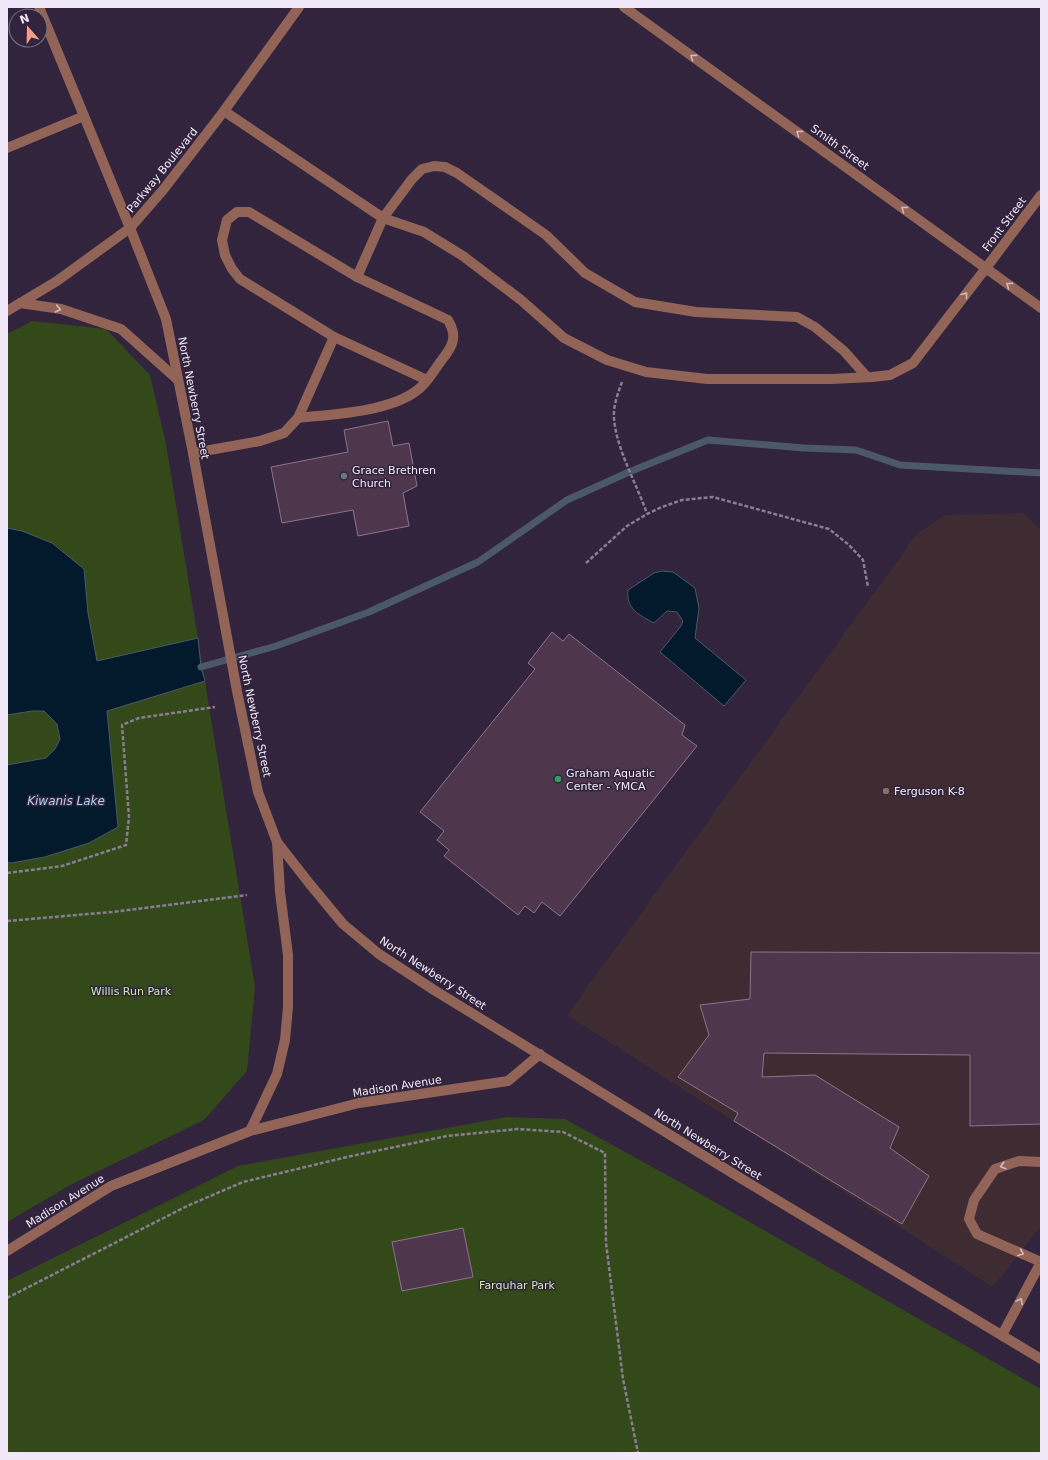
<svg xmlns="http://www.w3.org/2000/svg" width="1048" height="1460" viewBox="0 0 1048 1460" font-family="'DejaVu Sans',sans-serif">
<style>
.education{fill:#3f2c33}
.green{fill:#34491a}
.water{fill:#031a2c;stroke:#4a5869}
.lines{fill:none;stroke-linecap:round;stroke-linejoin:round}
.stream{stroke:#4a5869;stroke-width:7}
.building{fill:#4e374c;stroke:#8d748b}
.path{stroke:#887d91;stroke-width:2.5;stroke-dasharray:4 2;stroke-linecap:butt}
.service{stroke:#916457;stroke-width:10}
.minor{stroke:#916457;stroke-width:10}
.tertiary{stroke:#916457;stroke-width:10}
.oneway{stroke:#cfbac0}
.worship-dot{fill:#6b7280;stroke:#31243c;stroke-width:1.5}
.leisure-dot{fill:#2e9e5b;stroke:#31243c;stroke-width:1.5}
.education-dot{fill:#8d6e63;stroke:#31243c;stroke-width:1.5}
.labels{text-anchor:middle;stroke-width:3;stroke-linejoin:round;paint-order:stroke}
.street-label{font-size:11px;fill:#f0e8f8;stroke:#31243c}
.poi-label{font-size:11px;fill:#f0e8f8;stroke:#31243c;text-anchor:start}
.park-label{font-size:11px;fill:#c6eb9f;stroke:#31243c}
.water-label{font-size:12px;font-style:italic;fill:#abd4f6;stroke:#31243c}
</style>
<rect width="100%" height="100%" fill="#31243c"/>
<path class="education" d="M1024 513 1041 530V1226L993 1287 567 1015 917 534 945 515Z"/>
<g class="green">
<path d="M32 321 106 329 150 375 166 444 255 987 247 1071 204 1120 74 1183 7 1222V334Z"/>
<path d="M507 1117 565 1119 685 1185 1041 1389V1453H7V1281L238 1166Z"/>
</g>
<g class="water">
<path d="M7 528 22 531 52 543 84 569 88 613 97 661 198 638 201 667 205 681 107 711 118 827 89 843 45 857 11 863 7 862V765L46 758 55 749 60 739 57 724 44 711H32L7 715Z"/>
<path d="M662 571 673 572 695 588 699 608 695 638 746 680 724 706 660 652 681 626 683 621 677 612 667 611 654 623C639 615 626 609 628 590L654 573Z"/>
</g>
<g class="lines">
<path class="stream" d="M201 667 276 646 369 612 478 562 567 500 629 472 708 440 804 448 856 450 900 465 1041 473"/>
</g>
<g class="building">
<path d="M388 421 393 446 409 443 417 486 403 493 409 526 358 536 353 510 282 523 271 467 348 452 344 430Z"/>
<path d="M552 632 563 641 569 634 685 725 682 735 697 746 560 916 542 902 534 913 525 906 518 915 444 856 449 850 437 840 444 831 420 812 535 669 528 663Z"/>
<path d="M751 952 1041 953V1124L970 1126V1055L764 1053 762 1077 815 1075 899 1127 890 1148 929 1176 902 1224 734 1121 738 1113 678 1077 709 1035 700 1005 750 999Z"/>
<path d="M463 1228 473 1277 402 1291 392 1242Z"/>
</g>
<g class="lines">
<g class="path">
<path d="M622 382C618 393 613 406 614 418 616 449 637 484 647 514"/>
<path d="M586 563 627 526 647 514 662 507 682 500 713 497 829 529 849 545 863 560 868 587"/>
<path d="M7 873 62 866 126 845 129 817 122 725 139 718 215 707"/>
<path d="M7 921 112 912 247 895"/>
<path d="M7 1298 187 1206 243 1182 347 1157 447 1136 518 1129 563 1132 605 1153 606 1243 623 1379 638 1453"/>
</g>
<g class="service">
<path d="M39 7 84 116"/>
<path d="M224 111 383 218 424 232 463 256 521 300 564 338 607 360 646 372 707 379H831L872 377 890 375 913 363 986 268"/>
<path d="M7 148 84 116 130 228"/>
<path d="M334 337 427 380"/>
<path d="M298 418C333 414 398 412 423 385 430 378 435 369 441 361 453 346 458 337 448 320L357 277"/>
<path d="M193 453 260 441 284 433 298 418 334 337 240 279 232 269 225 255 222 240 227 220 237 212H249L357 277 383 218 412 179 422 169 434 166 445 167 457 173 546 235 585 273 635 302 696 312 797 317 815 327 844 351 867 377"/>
<path d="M1041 1162 1019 1161 995 1169 974 1200 969 1219 977 1234 1041 1262"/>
</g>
<g class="minor">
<path d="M624 7 1041 308"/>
<path d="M130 228 166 319 193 453 237 691 258 792 277 842 309 883 343 924 379 954 434 990 742 1179 1041 1359"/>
<path d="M986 268 1041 195"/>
<path d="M20 303 61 309 121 329 178 380"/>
<path d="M250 1131 277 1074 285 1040 288 1007V955L280 892 277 842"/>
<path d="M7 1251 111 1186 250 1131 359 1103 508 1081 540 1054"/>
<path d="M1002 1335 1041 1262"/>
</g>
<path class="tertiary" d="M7 311 57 281 130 228 163 190 224 111 299 7"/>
</g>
<defs><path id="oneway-chevron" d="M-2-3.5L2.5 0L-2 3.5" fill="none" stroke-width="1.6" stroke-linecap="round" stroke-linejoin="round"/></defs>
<g class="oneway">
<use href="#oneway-chevron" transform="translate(693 57) rotate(-144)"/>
<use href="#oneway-chevron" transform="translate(799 133) rotate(-144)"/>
<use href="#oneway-chevron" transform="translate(904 209) rotate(-144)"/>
<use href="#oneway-chevron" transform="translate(1009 285) rotate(-144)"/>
<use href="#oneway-chevron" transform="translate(965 295) rotate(-52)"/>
<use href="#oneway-chevron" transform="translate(58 309) rotate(12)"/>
<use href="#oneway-chevron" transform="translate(1003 1166) rotate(162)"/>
<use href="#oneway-chevron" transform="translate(1021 1253) rotate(22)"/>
<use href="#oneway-chevron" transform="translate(1020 1301) rotate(-62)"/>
</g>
<circle class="worship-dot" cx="344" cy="476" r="4"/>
<circle class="leisure-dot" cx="558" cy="779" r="4"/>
<circle class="education-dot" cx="886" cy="791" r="4"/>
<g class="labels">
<g class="street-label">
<text transform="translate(840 147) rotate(36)" y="4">Smith Street</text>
<text transform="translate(162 170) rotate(-51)" y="4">Parkway Boulevard</text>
<text transform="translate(1004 224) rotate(-53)" y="4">Front Street</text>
<text transform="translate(194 398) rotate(79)" y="4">North Newberry Street</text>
<text transform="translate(255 716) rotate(78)" y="4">North Newberry Street</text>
<text transform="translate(433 973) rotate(33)" y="4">North Newberry Street</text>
<text transform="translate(397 1086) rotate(-9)" y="4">Madison Avenue</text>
<text transform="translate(708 1144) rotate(32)" y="4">North Newberry Street</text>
<text transform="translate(65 1201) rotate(-32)" y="4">Madison Avenue</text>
</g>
<g class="poi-label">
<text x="352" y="474">Grace Brethren<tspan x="352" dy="13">Church</tspan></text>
<text x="566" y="777">Graham Aquatic<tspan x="566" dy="13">Center - YMCA</tspan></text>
<text x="894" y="795">Ferguson K-8</text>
</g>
<g class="park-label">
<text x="131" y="995">Willis Run Park</text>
<text x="517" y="1289">Farquhar Park</text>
</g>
<g class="water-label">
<text x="66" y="805">Kiwanis Lake</text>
</g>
</g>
<rect width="1048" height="1460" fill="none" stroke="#f0e8f8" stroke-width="16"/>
<g transform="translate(28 28) rotate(340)"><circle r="19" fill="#31243c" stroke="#7d7287"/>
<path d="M0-3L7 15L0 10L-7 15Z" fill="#f39f85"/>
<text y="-6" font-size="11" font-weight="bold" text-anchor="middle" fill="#f0e8f8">N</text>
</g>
</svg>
